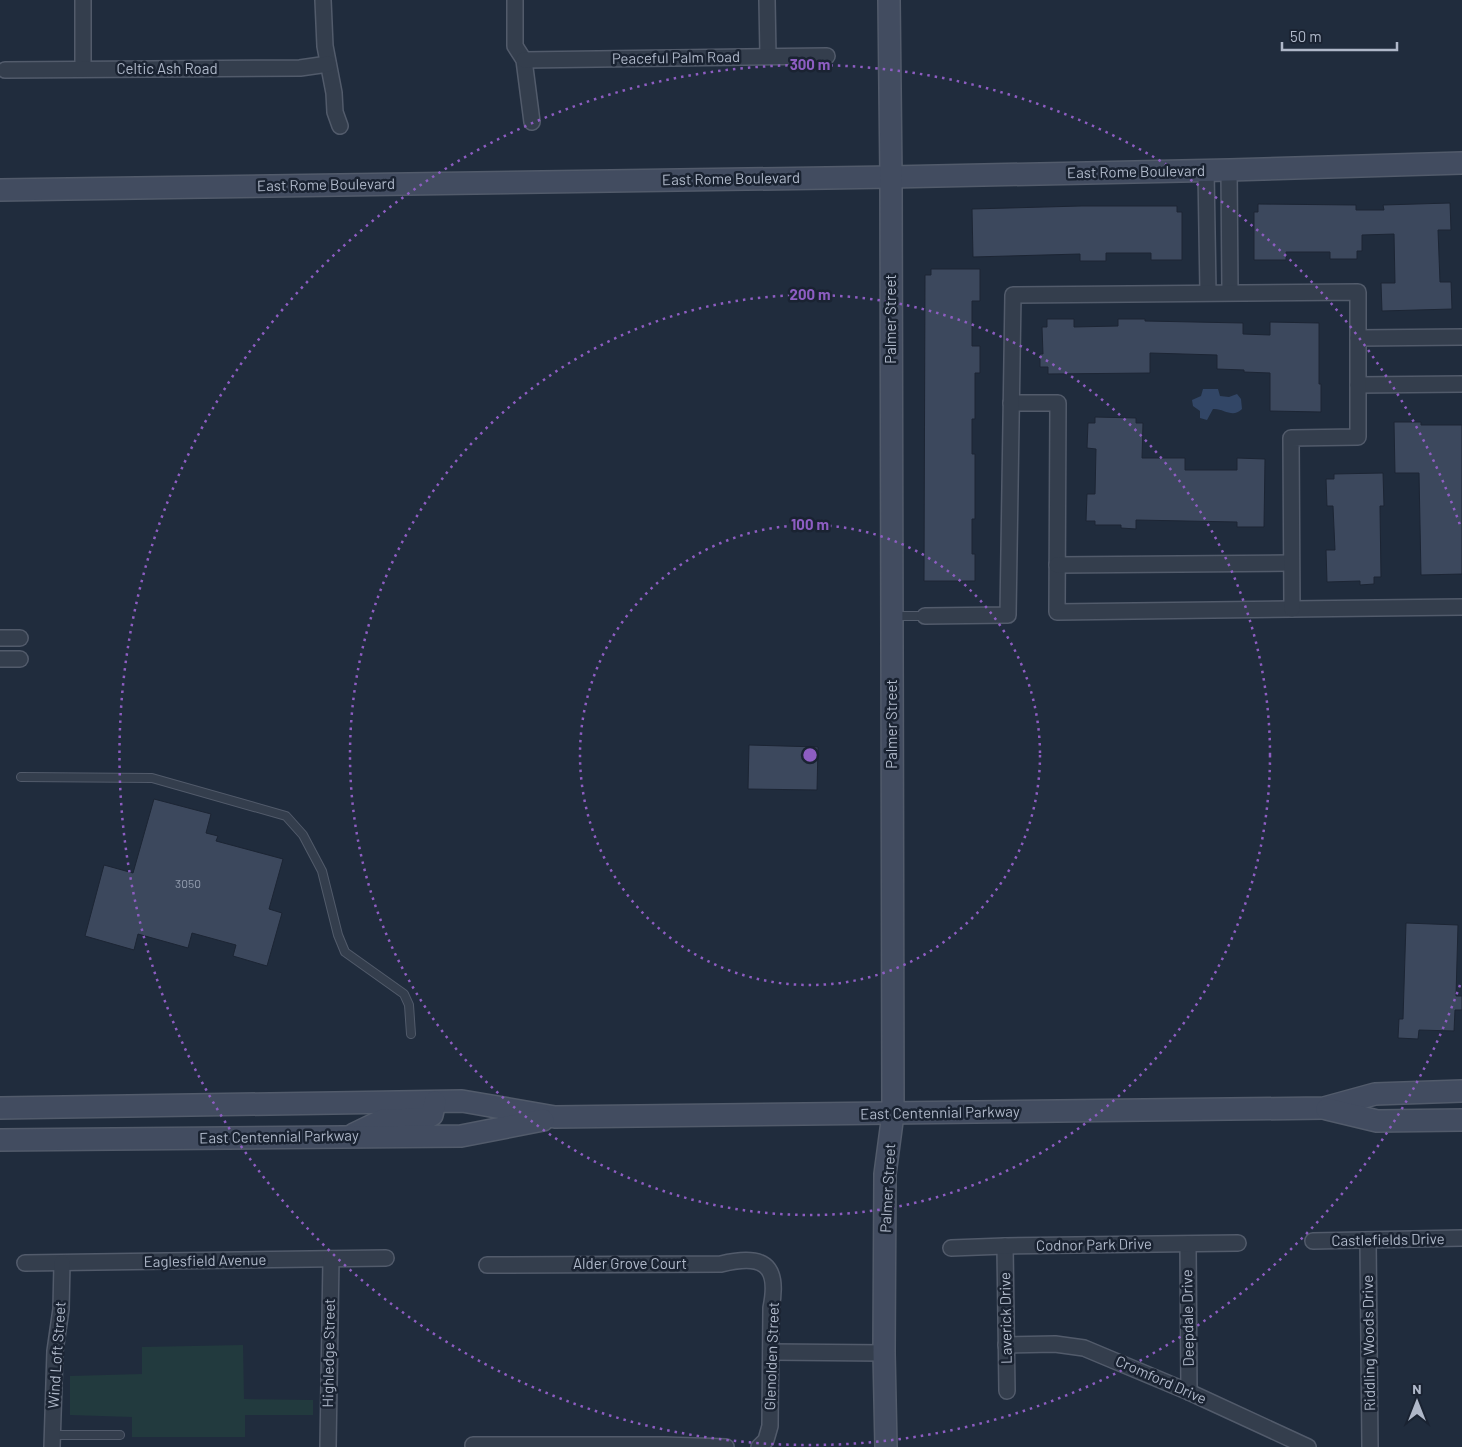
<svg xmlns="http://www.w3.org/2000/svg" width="1462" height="1447" viewBox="0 0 1462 1447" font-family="Barlow,sans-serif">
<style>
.green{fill:#223a3e}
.water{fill:#324666}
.building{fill:#3c485d;stroke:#1c2534}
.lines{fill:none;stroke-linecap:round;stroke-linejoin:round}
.lane-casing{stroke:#525b6b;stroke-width:10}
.street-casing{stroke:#525b6b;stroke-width:18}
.secondary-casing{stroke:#525b6b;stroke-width:24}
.lane{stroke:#343e4d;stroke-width:8}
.street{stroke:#343e4d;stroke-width:15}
.secondary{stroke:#424c60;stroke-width:21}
.ring{fill:none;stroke:#8d5dc2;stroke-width:2.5;stroke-dasharray:2.5 5}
.labels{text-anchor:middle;stroke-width:5;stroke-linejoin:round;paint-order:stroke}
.number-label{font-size:12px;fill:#929cae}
.street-label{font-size:15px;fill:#afb8c9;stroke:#1a2332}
.centre{fill:#8d5dc2;stroke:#1a2332;stroke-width:2.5}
.ring-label{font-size:15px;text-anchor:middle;font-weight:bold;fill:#8d5dc2;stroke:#1a2332;stroke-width:5;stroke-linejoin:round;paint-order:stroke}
</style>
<rect width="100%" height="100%" fill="#202c3d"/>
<path class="green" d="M243 1345 244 1399 313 1400V1415H245V1437H132V1417L70 1415V1376L142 1374V1347Z"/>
<path class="water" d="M1203 389H1218L1220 396 1229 397 1237 394 1241 399 1242 409C1232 419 1224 408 1213 409L1207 420 1200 418V411L1193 406 1192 400 1201 396Z"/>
<g class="building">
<path d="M1450 203 1451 230H1438L1440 282H1451L1452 309 1382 311 1381 283H1395L1394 234 1362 235V251H1357V259H1330V252H1286V260H1254V212H1258V204L1356 205V210H1384L1383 205Z"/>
<path d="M1081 206H1177V212H1182V260H1151V253H1106V261H1080V254L973 257 972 209Z"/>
<path d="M931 269H980V301H972V346H980V373H975V419H972V454H975V519H972V554H975V581H924L925 275H931Z"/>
<path d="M1047 319H1074V327L1118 326V319H1145V321L1243 323V334L1270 335V322L1319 323V384H1321V412L1270 411V373L1244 372V370L1217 369V355L1150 353V373L1048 374V367H1040V354H1043L1042 327H1047Z"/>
<path d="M1095 417 1136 418V423H1143L1142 458H1185V470H1237V458L1265 459 1264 527H1237V522L1136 520V529L1121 528V525H1095V521H1086L1087 494H1095L1096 449 1087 448 1088 423H1095Z"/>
<path d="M1394 422H1421V425H1462V574L1421 575 1419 473H1395Z"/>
<path d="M1383 473 1384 506H1380L1381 577H1374V584L1360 585V581L1327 582 1326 550H1335L1333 506H1327L1326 479H1334V474Z"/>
<path d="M749 745 818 747 817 790 748 789Z"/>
<path d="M154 799 211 814 206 833 218 836 216 841 283 859 269 909 282 913 267 966 233 956 236 945 192 933 188 948 138 934 134 950 85 936 104 865 133 873Z"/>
<path d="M1406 923 1458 925 1456 996H1462V1010H1455L1454 1031 1419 1030 1418 1039 1398 1038 1399 1019H1403Z"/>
</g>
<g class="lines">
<defs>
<g id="lane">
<path d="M894 616H925"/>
<path d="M21 777 152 778 286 816 303 835 322 871 338 935 345 952 404 994 409 1005 411 1034"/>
<path d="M52 1435H120"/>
</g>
<g id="street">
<path d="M83 0V69"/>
<path d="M323 0 325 46 334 93 335 112 340 126"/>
<path d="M515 0V46L524 60 532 122"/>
<path d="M767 0 768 56"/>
<path d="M524 60 827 56"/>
<path d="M5 70 300 68 328 64"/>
<path d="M1206 170 1208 292"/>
<path d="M1229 170 1230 292"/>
<path d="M1358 338 1462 337"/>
<path d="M1358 385 1462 384"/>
<path d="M1011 403H1058L1057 612 1462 607"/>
<path d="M1057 565 1291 563"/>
<path d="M925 616 1008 615 1013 295 1358 292V437L1291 438 1292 609"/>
<path d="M0 638H20"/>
<path d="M0 659H20"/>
<path d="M1368 1240 1370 1447"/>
<path d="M1313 1241 1462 1238"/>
<path d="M1188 1244 1189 1392"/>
<path d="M1005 1246 1007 1391"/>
<path d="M951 1248 1005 1246 1238 1243"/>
<path d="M25 1263 386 1258"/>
<path d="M487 1265 721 1264C762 1254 780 1263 771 1308L770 1426 766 1440 759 1447"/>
<path d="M1006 1345 1055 1344 1084 1348 1189 1392 1308 1447"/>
<path d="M771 1352 884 1353"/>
<path d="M473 1445H665L726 1447"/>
<path d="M52 1447 55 1351 61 1309 62 1263"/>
<path d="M328 1447 331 1259"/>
</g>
<g id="secondary">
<path d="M0 190 891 177 1229 170 1462 163"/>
<path d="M0 1108 462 1101 555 1117 1324 1108 1375 1094 1462 1091"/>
<path d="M1327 1109 1377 1121 1462 1120"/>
<path d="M354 1134 383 1120 425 1119 432 1115 435 1102"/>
<path d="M0 1140 461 1136 543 1120"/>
<path d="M886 1447 884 1353 885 1174 893 1114 891 177 889 0"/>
</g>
</defs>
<use href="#lane" class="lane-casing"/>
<use href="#street" class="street-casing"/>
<use href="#secondary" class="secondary-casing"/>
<use href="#lane" class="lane"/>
<use href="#street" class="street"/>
<use href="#secondary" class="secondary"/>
</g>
<g class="ring">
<circle cx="810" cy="755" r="230"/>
<circle cx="810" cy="755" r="460"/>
<path d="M1460 985A690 690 0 1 1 1460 525"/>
</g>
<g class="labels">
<g class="number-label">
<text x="188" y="888">3050</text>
</g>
<g class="street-label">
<text transform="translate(676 58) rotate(-1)" y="5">Peaceful Palm Road</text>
<text x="167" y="74">Celtic Ash Road</text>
<text transform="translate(1136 172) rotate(-1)" y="5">East Rome Boulevard</text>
<text transform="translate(731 179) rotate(-1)" y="5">East Rome Boulevard</text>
<text transform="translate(326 185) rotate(-1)" y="5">East Rome Boulevard</text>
<text transform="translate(891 319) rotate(-90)" y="5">Palmer Street</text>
<text transform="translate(892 724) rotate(-90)" y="5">Palmer Street</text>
<text transform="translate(940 1113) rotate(-1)" y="5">East Centennial Parkway</text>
<text transform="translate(279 1137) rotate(-1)" y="5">East Centennial Parkway</text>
<text transform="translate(888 1188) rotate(-87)" y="5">Palmer Street</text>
<text transform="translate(1388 1240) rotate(-1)" y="5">Castlefields Drive</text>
<text transform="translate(1094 1245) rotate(-1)" y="5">Codnor Park Drive</text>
<text transform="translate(205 1261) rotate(-1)" y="5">Eaglesfield Avenue</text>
<text x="630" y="1269">Alder Grove Court</text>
<text transform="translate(1006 1318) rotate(-91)" y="5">Laverick Drive</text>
<text transform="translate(1188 1318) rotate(-91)" y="5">Deepdale Drive</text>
<text transform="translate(1369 1343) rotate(-91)" y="5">Riddling Woods Drive</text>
<text transform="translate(329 1353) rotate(-89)" y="5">Highledge Street</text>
<text transform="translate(57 1355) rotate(-86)" y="5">Wind Loft Street</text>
<text transform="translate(772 1356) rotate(-88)" y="5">Glenolden Street</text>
<text transform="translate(1161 1380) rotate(24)" y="5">Cromford Drive</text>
</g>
</g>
<circle cx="810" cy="755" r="8" class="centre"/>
<g class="ring-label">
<text x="810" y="70">300 m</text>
<text x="810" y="300">200 m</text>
<text x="810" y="530">100 m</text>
</g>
<g transform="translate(1417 1402)" stroke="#1a2332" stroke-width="4" paint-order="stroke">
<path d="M0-4L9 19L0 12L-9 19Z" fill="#afb8c9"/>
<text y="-8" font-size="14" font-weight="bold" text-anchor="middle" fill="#afb8c9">N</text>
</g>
<path d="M1282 42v8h115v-8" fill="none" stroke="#afb8c9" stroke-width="2.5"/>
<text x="1290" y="42" font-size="15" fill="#afb8c9" stroke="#1a2332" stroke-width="4" paint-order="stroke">50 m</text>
</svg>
